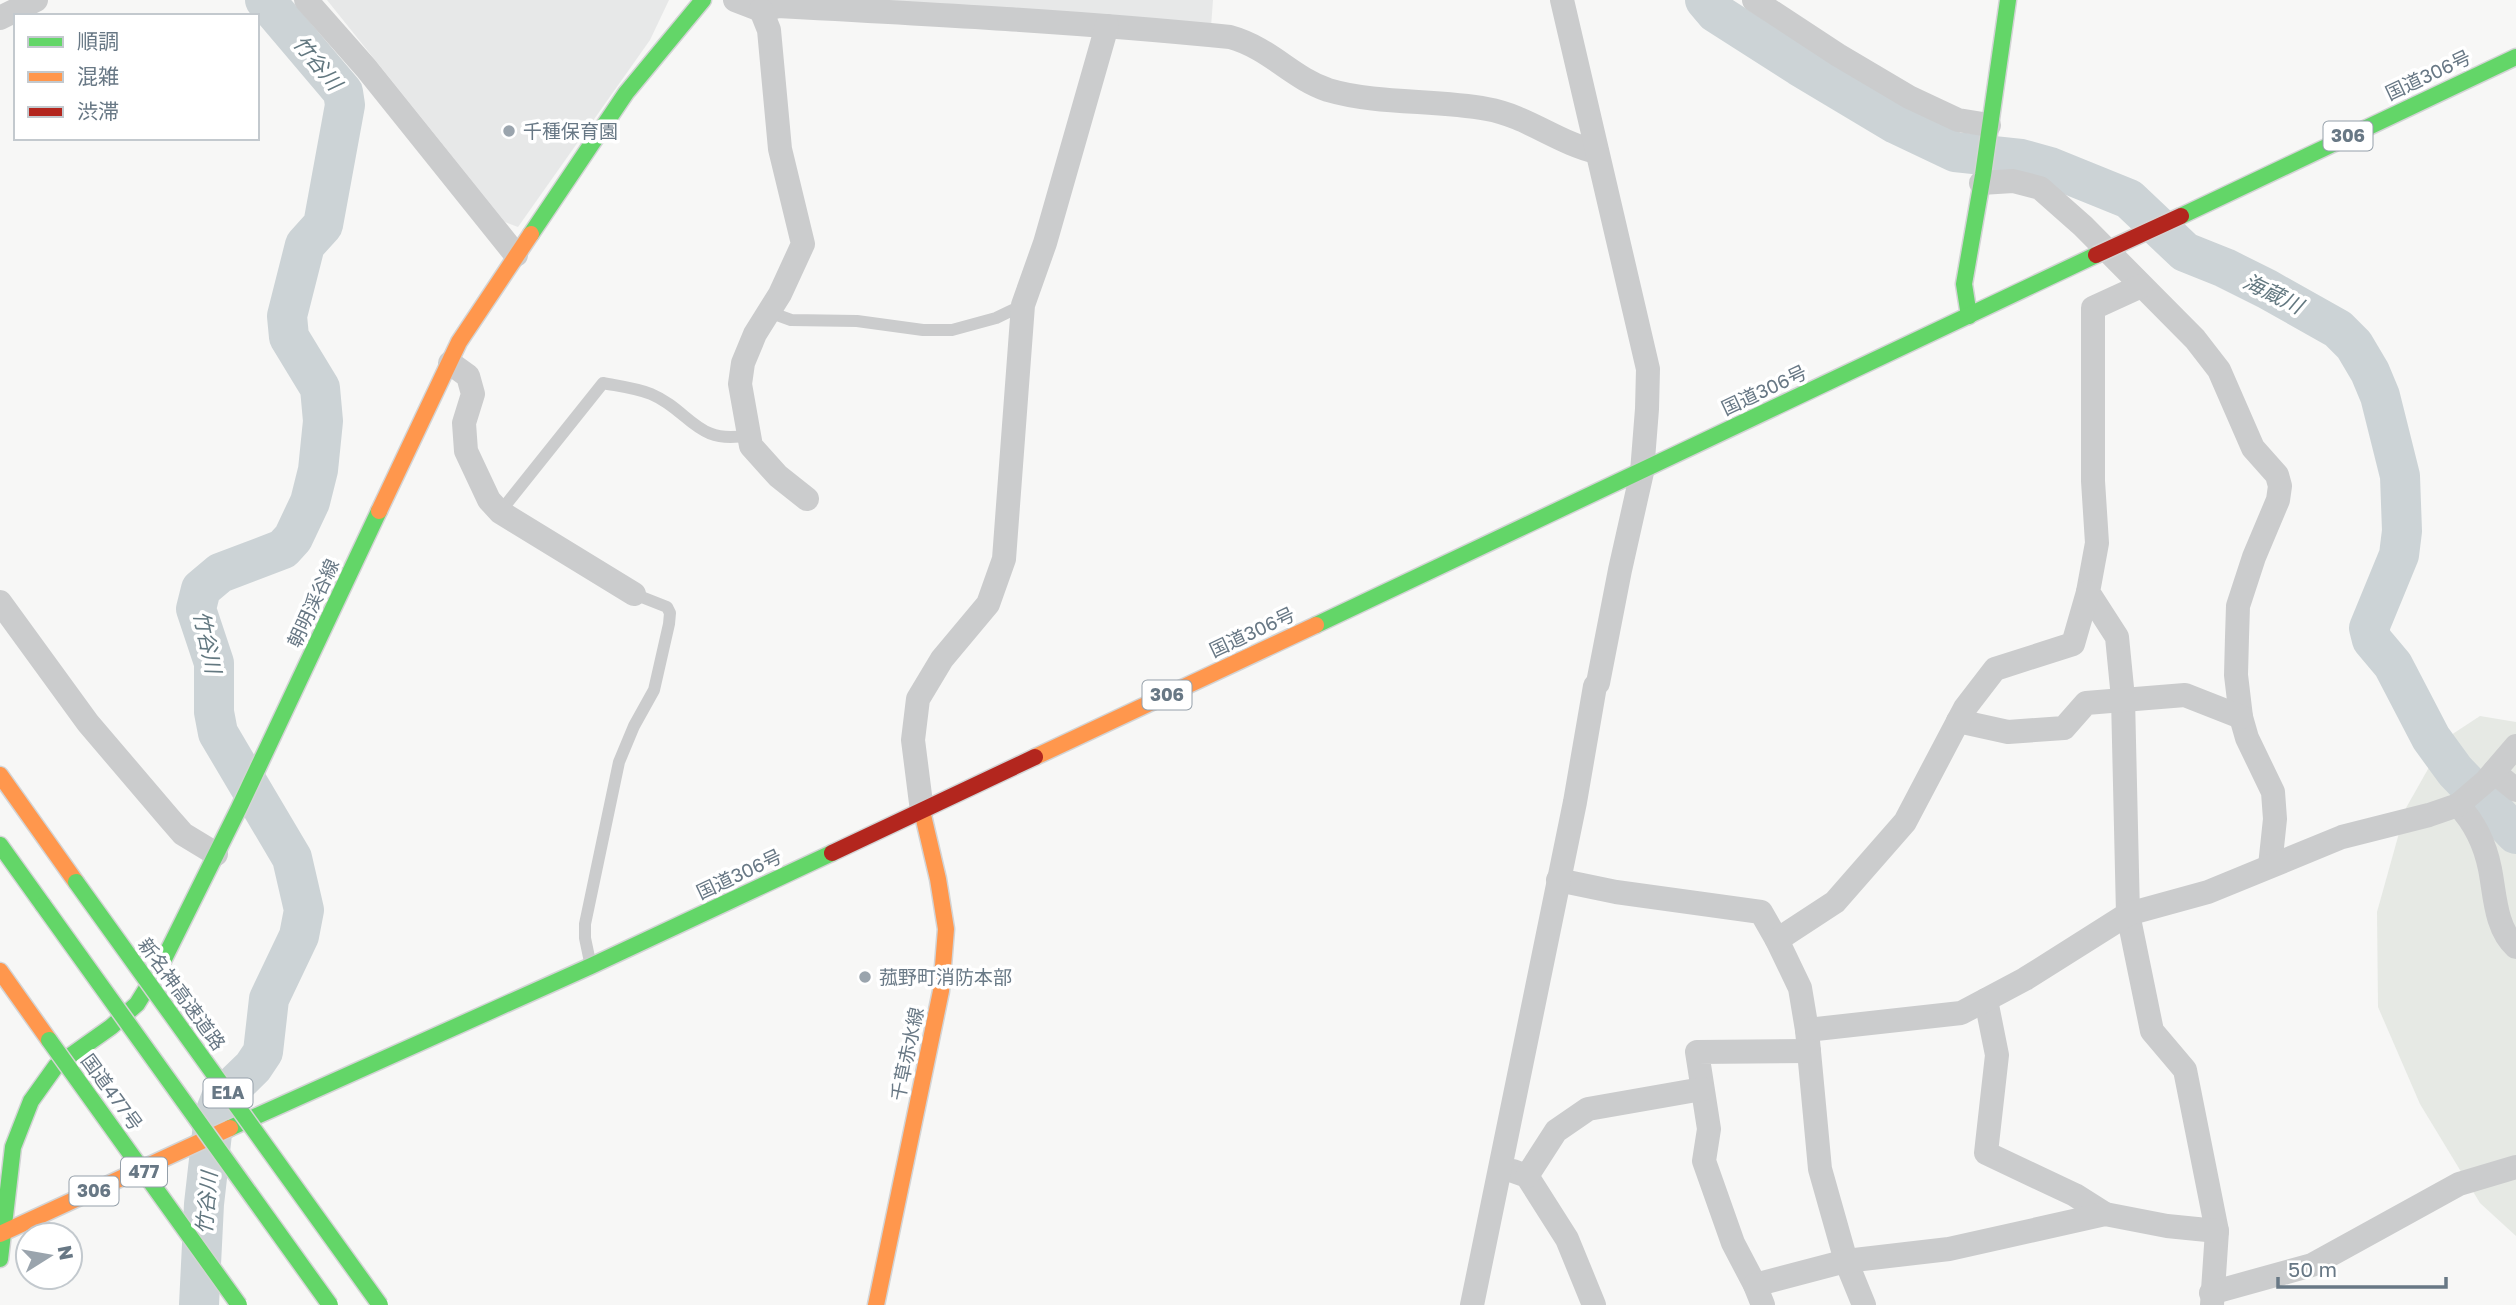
<svg xmlns="http://www.w3.org/2000/svg" width="2516" height="1305" viewBox="0 0 2516 1305" font-family="'Golos Text','Noto Sans JP',sans-serif">
<style>
.built{fill:#e7e8e8}
.green{fill:#e6e9e4}
.lines{fill:none;stroke-linecap:round;stroke-linejoin:round}
.river{stroke:#ccd3d6;stroke-width:40}
.fast-casing{stroke:#d3d4d5;stroke-width:19}
.slow-casing{stroke:#d3d4d5;stroke-width:19}
.jam-casing{stroke:#d3d4d5;stroke-width:19}
.lane{stroke:#cbcccd;stroke-width:12}
.street{stroke:#cbcccd;stroke-width:24}
.fast{stroke:#63d668;stroke-width:16}
.slow{stroke:#ff974d;stroke-width:16}
.jam{stroke:#b3261e;stroke-width:16}
.fast-bridge-casing{stroke:#d3d4d4;stroke-width:19;stroke-linecap:butt}
.jam-bridge-casing{stroke:#d3d4d4;stroke-width:19;stroke-linecap:butt}
.fast-bridge{stroke:#63d668;stroke-width:16}
.jam-bridge{stroke:#b3261e;stroke-width:16}
.poi-dot{fill:#9aa4ad;stroke:#fff;stroke-width:2.5}
.labels{text-anchor:middle;stroke-width:7;stroke-linejoin:round;paint-order:stroke}
.shield{fill:#fff;stroke:#95a0aa;stroke-width:2}
.shield-label{font-size:18px;font-weight:bold;fill:#687885}
.street-label{font-size:19px;fill:#687885;stroke:#fff}
.poi-label{font-size:19px;fill:#687885;stroke:#fff;text-anchor:start}
.water-label{font-size:21px;font-style:italic;fill:#637880;stroke:#fff}
</style>
<rect width="100%" height="100%" fill="#f7f7f6"/>
<g class="built">
<path d="M327 0H669L650 40 518 227 505 222Z"/>
<path d="M783 0H1213L1211 27Z"/>
</g>
<path class="green" d="M2480 716 2516 722V1236L2480 1203 2420 1104 2378 1007 2377 912 2406 808 2445 739Z"/>
<g class="lines">
<g class="river">
<path d="M1705 0 1716 13 1799 66 1896 124 1955 152 2021 159 2050 167 2129 199 2185 252 2225 268 2267 289 2338 329 2354 345 2370 372 2380 396 2400 476 2402 531 2399 555 2369 628 2372 640 2393 665 2431 738 2455 771 2516 834"/>
<path d="M199 1305 204 1204 214 1116 221 1098 253 1067 263 1052 269 999 299 936 304 910 292 858 218 733 214 712V663L196 609 201 589 220 573 283 549 293 538 310 502 318 470 323 421 320 388 289 337 287 316 305 245 323 225 345 105 343 92 265 0"/>
</g>
<defs>
<g id="fast">
<path d="M2181 216 2516 57"/>
<path d="M531 234 626 93 703 0"/>
<path d="M1969 316 1964 284 1983 175 2008 0"/>
<path d="M1316 625 2096 255"/>
<path d="M0 845 43 905"/>
<path d="M230 1128 591 966 832 853"/>
<path d="M0 1259 13 1147 31 1101 56 1066 111 1027 137 1004 161 965 239 808 379 511"/>
</g>
<g id="slow">
<path d="M379 511 459 342 531 234"/>
<path d="M1035 757 1316 625"/>
<path d="M0 775 76 882"/>
<path d="M0 971 49 1040"/>
<path d="M0 1234 230 1128"/>
<path d="M876 1305 941 991 946 929 938 879 922 811"/>
</g>
<path id="jam" d="M832 853 1035 757"/>
</defs>
<use href="#fast" class="fast-casing"/>
<use href="#slow" class="slow-casing"/>
<use href="#jam" class="jam-casing"/>
<g class="lane">
<path d="M769 312 791 320 857 321 923 330H952L996 318 1023 305"/>
<path d="M500 512 603 383C618 386 636 388 651 394 691 411 696 446 749 435"/>
<path d="M590 962 585 938V924L619 762 634 726 654 690 669 624 670 613 667 607 634 594"/>
</g>
<g class="street">
<path d="M306 0 366 68 516 255"/>
<path d="M735 0 761 10 779 6C929 14 1080 22 1230 37 1270 48 1292 78 1328 90 1379 105 1435 99 1487 109 1527 116 1558 143 1597 152"/>
<path d="M1754 0 1838 55 1909 97 1958 120 1989 125"/>
<path d="M761 10 769 30 780 149 803 244 780 294 755 334 743 363 740 384 751 446 778 476 807 499"/>
<path d="M0 18 36 0"/>
<path d="M1981 183 2013 181 2040 188 2083 226 2195 339 2219 370 2253 448 2277 475 2280 486 2278 500 2254 557 2238 606 2237 637 2236 675 2241 717 2247 738 2273 792 2275 819 2270 866"/>
<path d="M2141 286 2093 308V481L2097 543 2088 592 2117 637 2123 698 2128 914 2152 1031 2185 1070 2217 1231 2212 1305"/>
<path d="M450 363 468 376 473 394 464 423 466 451 489 500 500 512 634 594"/>
<path d="M0 602 88 723 169 818 183 834 216 854"/>
<path d="M1958 721 2008 732 2064 728 2086 703 2185 695 2241 717"/>
<path d="M2494 772 2516 790"/>
<path d="M2458 805C2476 824 2485 844 2490 869 2495 894 2495 928 2516 947"/>
<path d="M922 811 913 740 918 699 942 659 988 604 1004 559 1023 305 1045 243 1107 26"/>
<path d="M1558 880 1616 892 1761 912 1777 940 1800 988 1807 1030 1820 1169 1846 1261 1864 1305"/>
<path d="M1777 940 1835 902 1905 822 1965 708 1995 669 2073 644 2088 592"/>
<path d="M1986 1000 1997 1055 1986 1153 2075 1195 2105 1214"/>
<path d="M1807 1030 1961 1013 2025 979 2128 914 2208 892 2342 837 2429 815 2458 805 2486 781 2516 746"/>
<path d="M1809 1051 1697 1052 1709 1129 1704 1161 1733 1243 1755 1285 1846 1261 1949 1249 2105 1214 2167 1226 2217 1231"/>
<path d="M1513 1171 1527 1176 1567 1239 1594 1305"/>
<path d="M1527 1176 1556 1131 1588 1109 1702 1089"/>
<path d="M1755 1285 1763 1305"/>
<path d="M2211 1293 2312 1265 2459 1184 2516 1167"/>
<path d="M1472 1305 1575 802 1595 686 1598 683 1620 570 1642 472 1647 409 1648 369 1562 0"/>
</g>
<use href="#fast" class="fast"/>
<use href="#slow" class="slow"/>
<use href="#jam" class="jam"/>
<defs>
<g id="fast-bridge">
<path d="M76 882 380 1305"/>
<path d="M43 905 330 1305"/>
<path d="M49 1040 239 1305"/>
</g>
<path id="jam-bridge" d="M2096 255 2181 216"/>
</defs>
<use href="#fast-bridge" class="fast-bridge-casing"/>
<use href="#jam-bridge" class="jam-bridge-casing"/>
<use href="#fast-bridge" class="fast-bridge"/>
<use href="#jam-bridge" class="jam-bridge"/>
</g>
<g class="poi-dot">
<circle cx="509" cy="131" r="7"/>
<circle cx="865" cy="977" r="7"/>
</g>
<g class="labels">
<g class="shield">
<rect x="2323.5" y="121.5" width="49" height="29" rx="5"/>
<rect x="1142.5" y="680.5" width="49" height="29" rx="5"/>
<rect x="203.5" y="1078.5" width="49" height="29" rx="5"/>
<rect x="121" y="1157.5" width="46" height="29" rx="5"/>
<rect x="69.5" y="1176.5" width="49" height="29" rx="5"/>
</g>
<g class="shield-label">
<text x="2348" y="142">306</text>
<text x="1167" y="701">306</text>
<text x="228" y="1099">E1A</text>
<text x="144" y="1178">477</text>
<text x="94" y="1197">306</text>
</g>
<g class="street-label">
<text transform="translate(2428 75) rotate(-25)" y="7">国道306号</text>
<text transform="translate(1764 390) rotate(-25)" y="7">国道306号</text>
<text transform="translate(313 603) rotate(-65)" y="7">朝明渓谷線</text>
<text transform="translate(1252 632) rotate(-25)" y="7">国道306号</text>
<text transform="translate(739 874) rotate(-25)" y="7">国道306号</text>
<text transform="translate(182 994) rotate(54)" y="7">新名神高速道路</text>
<text transform="translate(907 1054) rotate(-78)" y="7">千草赤水線</text>
<text transform="translate(112 1092) rotate(54)" y="7">国道477号</text>
</g>
<g class="poi-label">
<text x="523" y="138">千種保育園</text>
<text x="879" y="984">菰野町消防本部</text>
</g>
<g class="water-label">
<text transform="translate(317 63) rotate(51)" y="7">竹谷川</text>
<text transform="translate(2273 294) rotate(26)" y="7">海蔵川</text>
<text transform="translate(207 642) rotate(78)" y="7">竹谷川</text>
<text transform="translate(207 1203) rotate(-85)" y="7">竹谷川</text>
</g>
</g>
<rect x="14" y="14" width="245" height="126" fill="#ffffff" stroke="#c3c9ce" stroke-width="2"/>
<rect x="28" y="37" width="35" height="10" fill="#63d668" stroke="#c3c9ce" stroke-width="2"/>
<text x="77" y="49" font-size="21" fill="#687885">順調</text>
<rect x="28" y="72" width="35" height="10" fill="#ff974d" stroke="#c3c9ce" stroke-width="2"/>
<text x="77" y="84" font-size="21" fill="#687885">混雑</text>
<rect x="28" y="107" width="35" height="10" fill="#b3261e" stroke="#c3c9ce" stroke-width="2"/>
<text x="77" y="119" font-size="21" fill="#687885">渋滞</text>
<g transform="translate(49 1256) rotate(79)"><circle r="33" fill="#ffffff" stroke="#c3c9ce" stroke-width="2"/>
<path d="M0-5L12 26L0 18L-12 26Z" fill="#9aa4ad"/>
<text y="-10" font-size="19" font-weight="bold" text-anchor="middle" fill="#687885">N</text>
</g>
<path d="M2278 1277v10h168v-10" fill="none" stroke="#687885" stroke-width="3.5"/>
<text x="2288" y="1277" font-size="21" fill="#687885" stroke="#ffffff" stroke-width="5" paint-order="stroke">50 m</text>
</svg>
